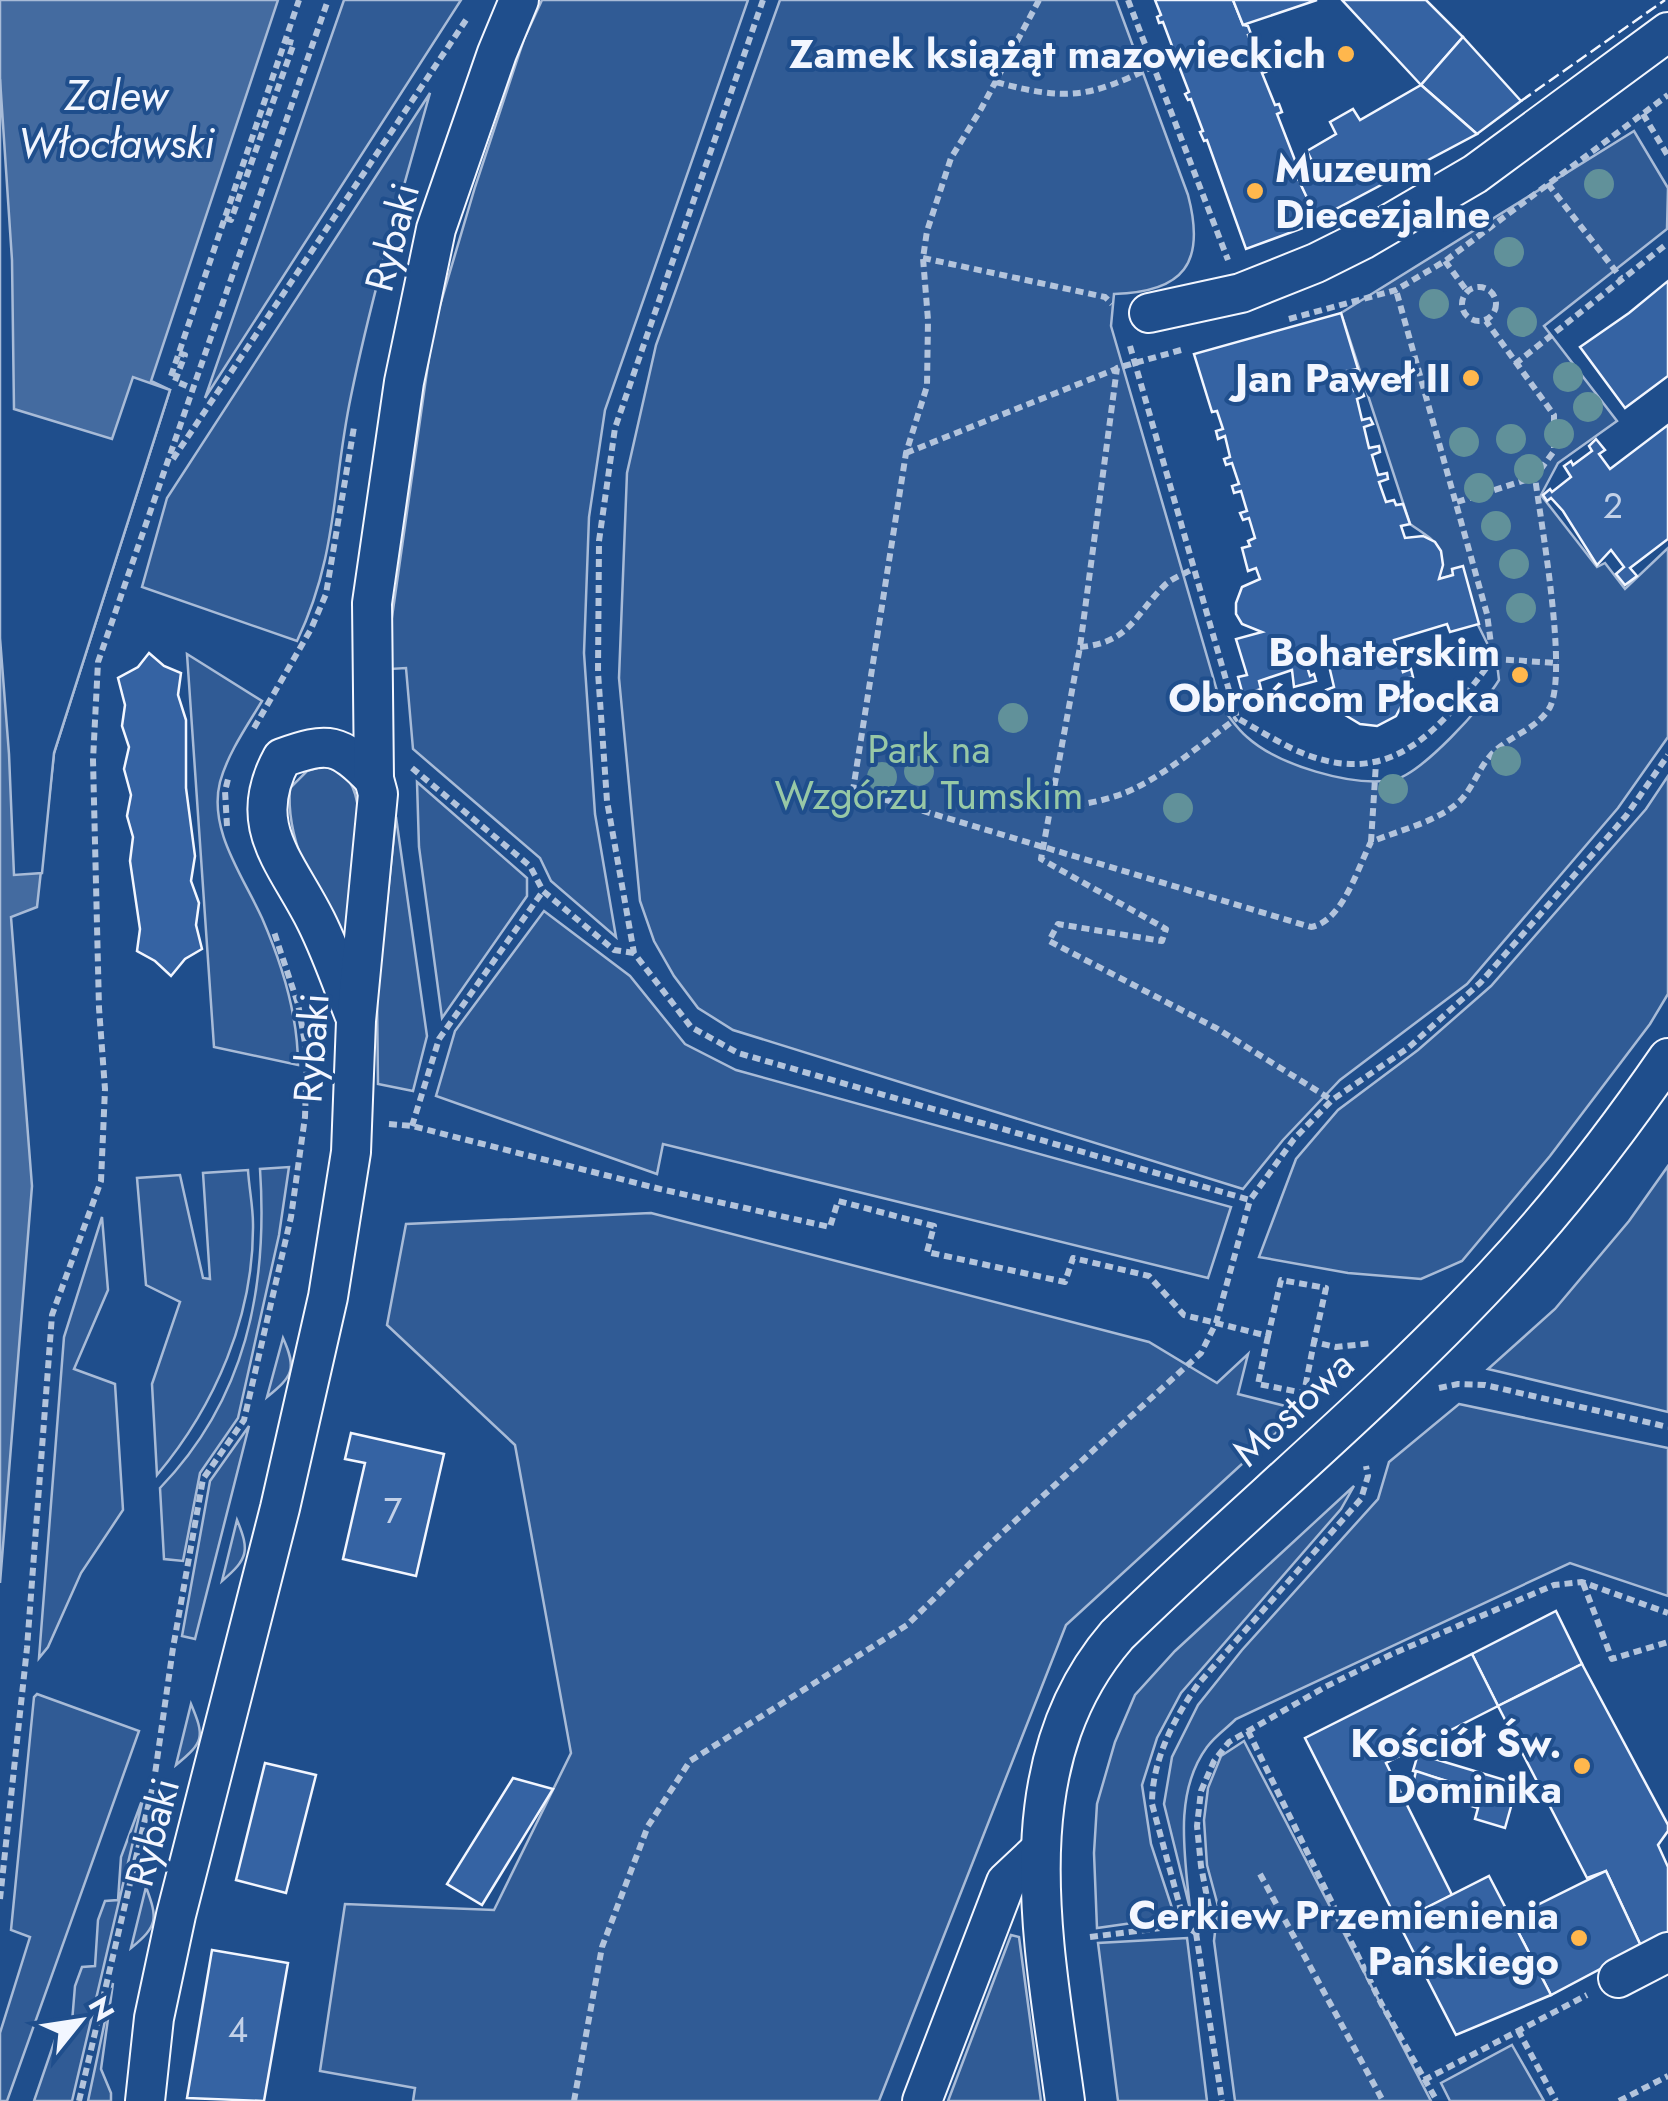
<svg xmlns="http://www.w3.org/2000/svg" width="1668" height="2101" viewBox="0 0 1668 2101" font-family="Jost,sans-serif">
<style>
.green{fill:#305b95;stroke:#a8bbd7;stroke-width:2.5}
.water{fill:#446ba0;stroke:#a8bbd7;stroke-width:2.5}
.pier{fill:#1f4e8c;stroke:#a8bbd7;stroke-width:2.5}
.building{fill:#3563a3;stroke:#f2f6ff;stroke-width:2.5}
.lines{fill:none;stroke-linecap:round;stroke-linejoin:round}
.minor-casing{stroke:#f2f6ff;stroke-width:42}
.path{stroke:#b3c4dc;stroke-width:6;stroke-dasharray:8 5;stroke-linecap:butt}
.minor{stroke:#1f4e8c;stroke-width:38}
.fence{stroke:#f2f6ff;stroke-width:2.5;stroke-dasharray:12 5;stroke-linecap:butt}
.tree{fill:#61919a}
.poi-dot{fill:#ffb74d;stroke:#1f4e8c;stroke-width:4}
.labels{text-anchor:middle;stroke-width:8;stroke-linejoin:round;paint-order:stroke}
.number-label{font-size:35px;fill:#c3d1e8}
.poi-label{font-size:40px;font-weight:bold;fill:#f2f6ff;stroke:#1f4e8c;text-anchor:end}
.street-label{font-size:40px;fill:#f2f6ff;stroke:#1f4e8c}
.park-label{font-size:40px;fill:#97c8a6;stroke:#1f4e8c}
.water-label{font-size:42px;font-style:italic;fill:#f2f6ff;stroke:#1f4e8c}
</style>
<rect width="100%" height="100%" fill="#1f4e8c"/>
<g class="green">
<path d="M344 0H461L205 398Z"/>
<path d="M542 0H748L605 410 589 517 584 653 595 814 616 937 551 881 540 858 413 749 406 668 390 669 391 624 433 329 475 187 524 39Z"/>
<path d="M780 0H1116L1188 195C1206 263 1184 292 1114 294L1111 326 1222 708C1230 717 1237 729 1247 737 1278 765 1351 787 1393 780 1421 775 1484 705 1499 680L1497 663 1453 575 1439 579C1446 545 1436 542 1410 524L1341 313 1634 131 1668 188 1667 229 1544 326 1617 421 1558 463 1541 495 1597 567 1605 563 1625 589 1668 548V737L1618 808 1467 984 1340 1080 1283 1140 1243 1189 733 1030 698 1008 674 976 654 941 640 901 619 678 627 473 656 345Z"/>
<path d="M430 93C402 193 372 294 351 396 332 486 338 555 297 641L142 587 167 498Z"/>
<path d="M187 654 262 701C247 726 228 753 220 782 208 830 243 876 262 918 282 964 298 1015 298 1065L214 1047Z"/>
<path d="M324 766C331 769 341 772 346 777 373 804 353 914 348 951 321 901 285 846 290 788L307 771Z"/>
<path d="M1668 776V994L1650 1024 1550 1156 1462 1261 1421 1279 1348 1273 1259 1257 1296 1159 1338 1110 1418 1050 1491 986 1646 809Z"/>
<path d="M417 782 527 878V896L442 1018 419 847Z"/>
<path d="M396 817 427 1036 413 1091 378 1084 377 996Z"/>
<path d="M544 911 630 976 685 1044 736 1070 1231 1207 1208 1278 663 1144 657 1174 436 1096 455 1031Z"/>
<path d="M1668 1166V1412L1488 1369 1555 1309 1629 1221Z"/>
<path d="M289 1167 279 1235 238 1418 200 1473 183 1561 164 1559 160 1488C246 1399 268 1288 260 1169Z"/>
<path d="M248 1170C249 1188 253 1206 253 1224 254 1316 215 1406 157 1475L152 1384 180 1302 146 1285 137 1178 180 1175 203 1278 210 1279 203 1173Z"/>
<path d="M651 1213 1149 1342 1217 1383 1248 1354 1238 1394 1301 1410 1066 1625 879 2101H413L415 2088 320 2071 345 1904 494 1910 571 1753 515 1445 387 1325 406 1224Z"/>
<path d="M102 1217 108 1290 74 1369 115 1384 123 1510 81 1573 48 1647 39 1658 64 1337Z"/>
<path d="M283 1338C297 1369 293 1376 267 1397Z"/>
<path d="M1459 1404 1668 1448V1596L1570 1563 1236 1719C1227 1728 1215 1736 1207 1747 1173 1793 1185 1856 1190 1909L1164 1804 1172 1757 1198 1705 1242 1650 1378 1499 1389 1462Z"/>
<path d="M249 1426 195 1639 182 1636 210 1481Z"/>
<path d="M1354 1486 1341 1509 1181 1693 1157 1738 1142 1785 1151 1844 1175 1917 1097 1928 1094 1853 1097 1804 1115 1742 1135 1695 1175 1651Z"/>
<path d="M237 1520C250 1551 248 1559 222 1581Z"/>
<path d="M37 1694 139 1731 7 2101H0V2033L30 1937 11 1930 34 1697Z"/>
<path d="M191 1704C205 1737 204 1742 176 1765Z"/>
<path d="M1244 1741 1431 2101H1235L1214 1941 1218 1906 1207 1865 1204 1820 1208 1788 1221 1756Z"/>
<path d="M144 1795 72 2101H34L57 2034H71L75 1986 82 1967 95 1966 98 1920 105 1901 118 1900 121 1857Z"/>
<path d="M146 1887C158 1919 158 1926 131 1948Z"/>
<path d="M1011 1935 1019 1937 1041 2101H948Z"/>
<path d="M1187 1938 1207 2101H1118L1098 1943Z"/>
<path d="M113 1983 101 2069 111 2093V2101H88Z"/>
<path d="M1512 2045 1544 2101H1450L1441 2083Z"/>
</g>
<path class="water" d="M0 0H278L151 381 170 390 54 753 37 907 11 917 32 1186 0 1583Z"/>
<path class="pier" d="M0 79 12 260 14 409 112 439 133 377 170 390 54 753 42 873 14 875 9 754 0 638Z"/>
<g class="building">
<path d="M1155 0H1233L1243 25 1248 26 1251 34 1248 35 1260 66 1263 65 1266 72 1262 73 1275 105 1279 104 1282 112 1277 114 1298 168 1294 170 1319 222 1246 249 1207 140 1204 141 1200 132 1203 131 1191 99 1188 100 1185 94 1189 92 1177 61 1174 62 1171 55 1175 54 1163 22 1159 23 1157 17 1161 15Z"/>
<path d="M1233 0H1317L1243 25Z"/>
<path d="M1342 0H1426L1463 37 1421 85Z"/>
<path d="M1463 37 1521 101 1477 134 1421 85Z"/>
<path d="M1421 85 1477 134 1317 219 1294 170 1312 161 1307 151 1336 134 1330 122 1353 109 1360 120Z"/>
<path d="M1668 281V376L1625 408 1580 347 1629 313Z"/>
<path d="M1341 313 1358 369 1347 371 1354 391 1362 390 1364 396 1357 399 1362 420 1370 418 1373 424 1364 427 1369 448 1379 446 1380 452 1372 455 1378 475 1387 473 1388 479 1379 482 1386 502 1394 500 1396 505 1403 504 1410 524 1401 526 1405 538 1423 536 1435 542 1441 551 1443 565 1439 579 1453 575 1452 569 1463 566 1479 624 1450 632 1447 624 1394 640 1403 672 1411 669 1413 677 1405 679V699L1396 716 1377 726 1360 724 1345 715 1336 695 1328 697 1326 690 1334 687 1326 653 1305 660 1310 676 1314 674 1316 681 1294 687 1292 670 1259 681 1261 689 1243 695 1238 677 1247 675 1236 639 1262 632 1242 624 1236 614V603L1242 587 1260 579 1256 568 1248 571 1242 548 1250 546 1248 541 1255 538 1249 518 1243 520 1240 513 1247 511 1241 491 1234 493 1232 486 1239 484 1232 463 1226 465 1224 459 1230 457 1225 436 1218 439 1216 431 1223 429 1217 411 1212 412 1194 354Z"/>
<path d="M1668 425V539L1630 568 1637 576 1625 585 1616 574 1624 567 1611 550 1597 565 1563 511 1551 498 1547 501 1543 495 1550 489 1552 492 1571 477 1564 466 1571 461 1573 465 1592 451 1589 446 1596 439 1605 450 1599 454 1610 469Z"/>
<path d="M149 653 164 666 181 673 178 695 186 720V788L195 856 191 881 199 903 196 925 202 949 185 959 171 976 155 961 137 951 140 929 130 861 133 837 127 816 131 795 124 769 129 747 122 726 125 705 118 678 138 667Z"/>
<path d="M351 1433 444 1454 416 1576 343 1559 365 1463 345 1459Z"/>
<path d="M1556 1611 1582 1664 1498 1706 1472 1654Z"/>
<path d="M1472 1654 1498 1706 1386 1763 1452 1895 1398 1922 1305 1738Z"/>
<path d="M1582 1664 1668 1825V1831L1658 1845 1668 1867V1950L1647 1959 1606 1871 1587 1878 1498 1706Z"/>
<path d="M1418 1754 1518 1784 1528 1789 1512 1800 1413 1771Z"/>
<path d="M265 1763 316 1775 286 1893 236 1880Z"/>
<path d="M1416 1771 1512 1803 1505 1828 1475 1819 1478 1808 1412 1788Z"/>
<path d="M513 1778 553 1789 482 1905 447 1884Z"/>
<path d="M1606 1871 1647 1959 1621 1958 1551 1995 1511 1918Z"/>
<path d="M1489 1876 1551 1995 1456 2035 1398 1922Z"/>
<path d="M212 1950 288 1963 264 2101 187 2098Z"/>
</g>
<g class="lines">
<defs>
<g id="minor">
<path d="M1149 313 1241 293 1316 263 1362 240 1475 174 1668 32"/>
<path d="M354 1014C342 983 331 951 316 921 286 861 245 826 282 758 329 741 339 743 374 779"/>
<path d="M1618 1978 1668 1952"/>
<path d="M145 2101 154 2018 176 1915 280 1508 328 1297 351 1152 356 1021 378 794 374 779 372 603 404 382 436 229 497 53 519 0"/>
<path d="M922 2101 1006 1882 1039 1851"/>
<path d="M1065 2101C1044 1945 1004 1766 1117 1635 1241 1514 1375 1404 1493 1278 1557 1210 1615 1135 1668 1058"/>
</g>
</defs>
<use href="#minor" class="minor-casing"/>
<g class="path">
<path d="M763 0 615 428 599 541 598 672 607 801 634 953 691 1027 738 1053 1250 1200 1294 1139 1332 1100 1408 1048 1480 983 1626 816 1668 755"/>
<path d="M1039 0 981 109 951 158 927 231 923 258 928 320 927 386 906 453 853 790 1311 927C1343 921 1357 869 1371 842 1399 830 1438 822 1461 800 1473 787 1479 768 1491 755 1508 736 1538 729 1550 707 1568 671 1541 524 1535 477"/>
<path d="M1128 0 1228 260"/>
<path d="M996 82C1066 101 1089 98 1154 66"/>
<path d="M1643 114 1668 156"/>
<path d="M1548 184 1621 278"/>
<path d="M225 218 231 220 294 43 286 41"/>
<path d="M923 258 1105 297 1112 304"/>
<path d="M1445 261 1467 291"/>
<circle cx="1479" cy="304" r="17"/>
<path d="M1289 319 1396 290 1445 261 1668 95"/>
<path d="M1130 346 1237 718C1255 728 1273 739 1291 748 1389 795 1439 731 1493 659L1487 614 1396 290"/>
<path d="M1181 350 1117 368 1080 647 1041 859 1166 929 1162 941 1058 924 1049 941 1216 1028 1332 1100"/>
<path d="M179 353 185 355 175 381 194 389"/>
<path d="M1515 364 1668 243"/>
<path d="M171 376 299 0"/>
<path d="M906 453 1116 369"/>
<path d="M173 459 466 20"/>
<path d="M1457 502 1535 477 1554 451V415L1486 321"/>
<path d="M1080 647C1130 643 1134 615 1166 584 1173 578 1184 574 1193 569"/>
<path d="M1493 659 1558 663"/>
<path d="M254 728 311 629 326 594 354 427"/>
<path d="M412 768 530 866 543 891 614 950 634 953"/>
<path d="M1050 808C1073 806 1096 803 1119 795 1157 782 1204 742 1237 718"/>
<path d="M227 826 225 791 229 775"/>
<path d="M1371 842 1376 763"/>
<path d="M389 1124 412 1126 660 1189 830 1227 838 1201 934 1226 927 1252 1065 1282 1073 1258 1149 1276 1184 1315 1268 1336 1281 1280 1326 1288 1314 1342"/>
<path d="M412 1126 439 1039 543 891"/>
<path d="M1268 1336 1258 1384 1304 1393 1314 1342 1336 1347 1373 1343"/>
<path d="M1439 1388 1458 1384 1485 1385 1668 1427"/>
<path d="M1583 1583 1612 1659 1668 1642"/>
<path d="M1248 1731 1381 2003 1437 2101"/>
<path d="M1260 1874 1383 2101"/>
<path d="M0 1899 27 1648 52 1315 101 1181 105 1089 99 1008 93 760 98 662 328 0"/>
<path d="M1185 1925 1152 1804C1152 1760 1174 1718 1199 1683L1361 1499 1368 1476 1366 1466"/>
<path d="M1196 1933 1222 2101"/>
<path d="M1090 1937 1185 1925 1196 1933 1207 1927 1211 1918 1201 1866 1197 1826 1201 1791 1214 1761 1229 1742 1325 1687 1392 1654 1554 1585 1582 1582 1668 1613"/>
<path d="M1518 2030 1556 2101"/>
<path d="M1424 2080 1587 1995"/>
<path d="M79 2101 154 1781 173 1648 203 1479 244 1420 291 1217 305 1117 307 1054 298 1004 273 929"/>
<path d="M574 2101 602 1947 648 1826 690 1761 907 1625 993 1541 1201 1353 1216 1323 1250 1200"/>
<path d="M1619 2101 1668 2076"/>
</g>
<use href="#minor" class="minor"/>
<path class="fence" d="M1521 101 1665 0"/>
</g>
<g class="tree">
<circle cx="1599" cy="184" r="15"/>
<circle cx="1509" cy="252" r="15"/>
<circle cx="1434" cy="304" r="15"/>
<circle cx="1522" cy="322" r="15"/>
<circle cx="1568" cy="377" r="15"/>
<circle cx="1588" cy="407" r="15"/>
<circle cx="1559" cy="434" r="15"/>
<circle cx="1511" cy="439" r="15"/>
<circle cx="1464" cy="442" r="15"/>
<circle cx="1529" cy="469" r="15"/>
<circle cx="1479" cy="488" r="15"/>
<circle cx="1496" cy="526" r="15"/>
<circle cx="1514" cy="564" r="15"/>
<circle cx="1521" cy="608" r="15"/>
<circle cx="1013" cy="718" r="15"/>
<circle cx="1506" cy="761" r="15"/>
<circle cx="919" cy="771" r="15"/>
<circle cx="882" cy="777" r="15"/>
<circle cx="1393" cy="789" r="15"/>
<circle cx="1178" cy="808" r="15"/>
</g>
<g class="poi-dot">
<circle cx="1346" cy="54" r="10"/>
<circle cx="1255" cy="191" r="10"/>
<circle cx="1471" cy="378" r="10"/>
<circle cx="1520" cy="675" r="10"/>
<circle cx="1582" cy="1766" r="10"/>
<circle cx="1579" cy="1938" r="10"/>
</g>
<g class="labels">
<g class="number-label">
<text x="1613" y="518">2</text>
<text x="393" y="1523">7</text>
<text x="238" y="2042">4</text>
</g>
<g class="poi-label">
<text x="1326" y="68">Zamek książąt mazowieckich</text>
<text x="1275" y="182" text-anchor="start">Muzeum<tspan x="1275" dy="46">Diecezjalne</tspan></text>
<text x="1451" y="392">Jan Paweł II</text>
<text x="1500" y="666">Bohaterskim<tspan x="1500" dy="46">Obrońcom Płocka</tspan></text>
<text x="1562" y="1757">Kościół Św.<tspan x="1562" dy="46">Dominika</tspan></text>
<text x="1559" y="1929">Cerkiew Przemienienia<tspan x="1559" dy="46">Pańskiego</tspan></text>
</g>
<g class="street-label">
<text transform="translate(392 237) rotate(-75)" y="14">Rybaki</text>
<text transform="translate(311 1048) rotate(-86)" y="14">Rybaki</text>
<text transform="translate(1293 1408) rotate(-43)" y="14">Mostowa</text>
<text transform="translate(152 1832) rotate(-75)" y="14">Rybaki</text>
</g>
<g class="park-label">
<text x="929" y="763">Park na<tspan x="929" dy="46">Wzgórzu Tumskim</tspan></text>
</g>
<g class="water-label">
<text x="116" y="110">Zalew<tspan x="116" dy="48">Włocławski</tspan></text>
</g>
</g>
<g transform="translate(80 2021) rotate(60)" stroke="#1f4e8c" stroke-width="8" paint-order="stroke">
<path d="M0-8L18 38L0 25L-18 38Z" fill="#f2f6ff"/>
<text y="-15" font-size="28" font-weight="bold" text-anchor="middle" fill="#f2f6ff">N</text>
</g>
</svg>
